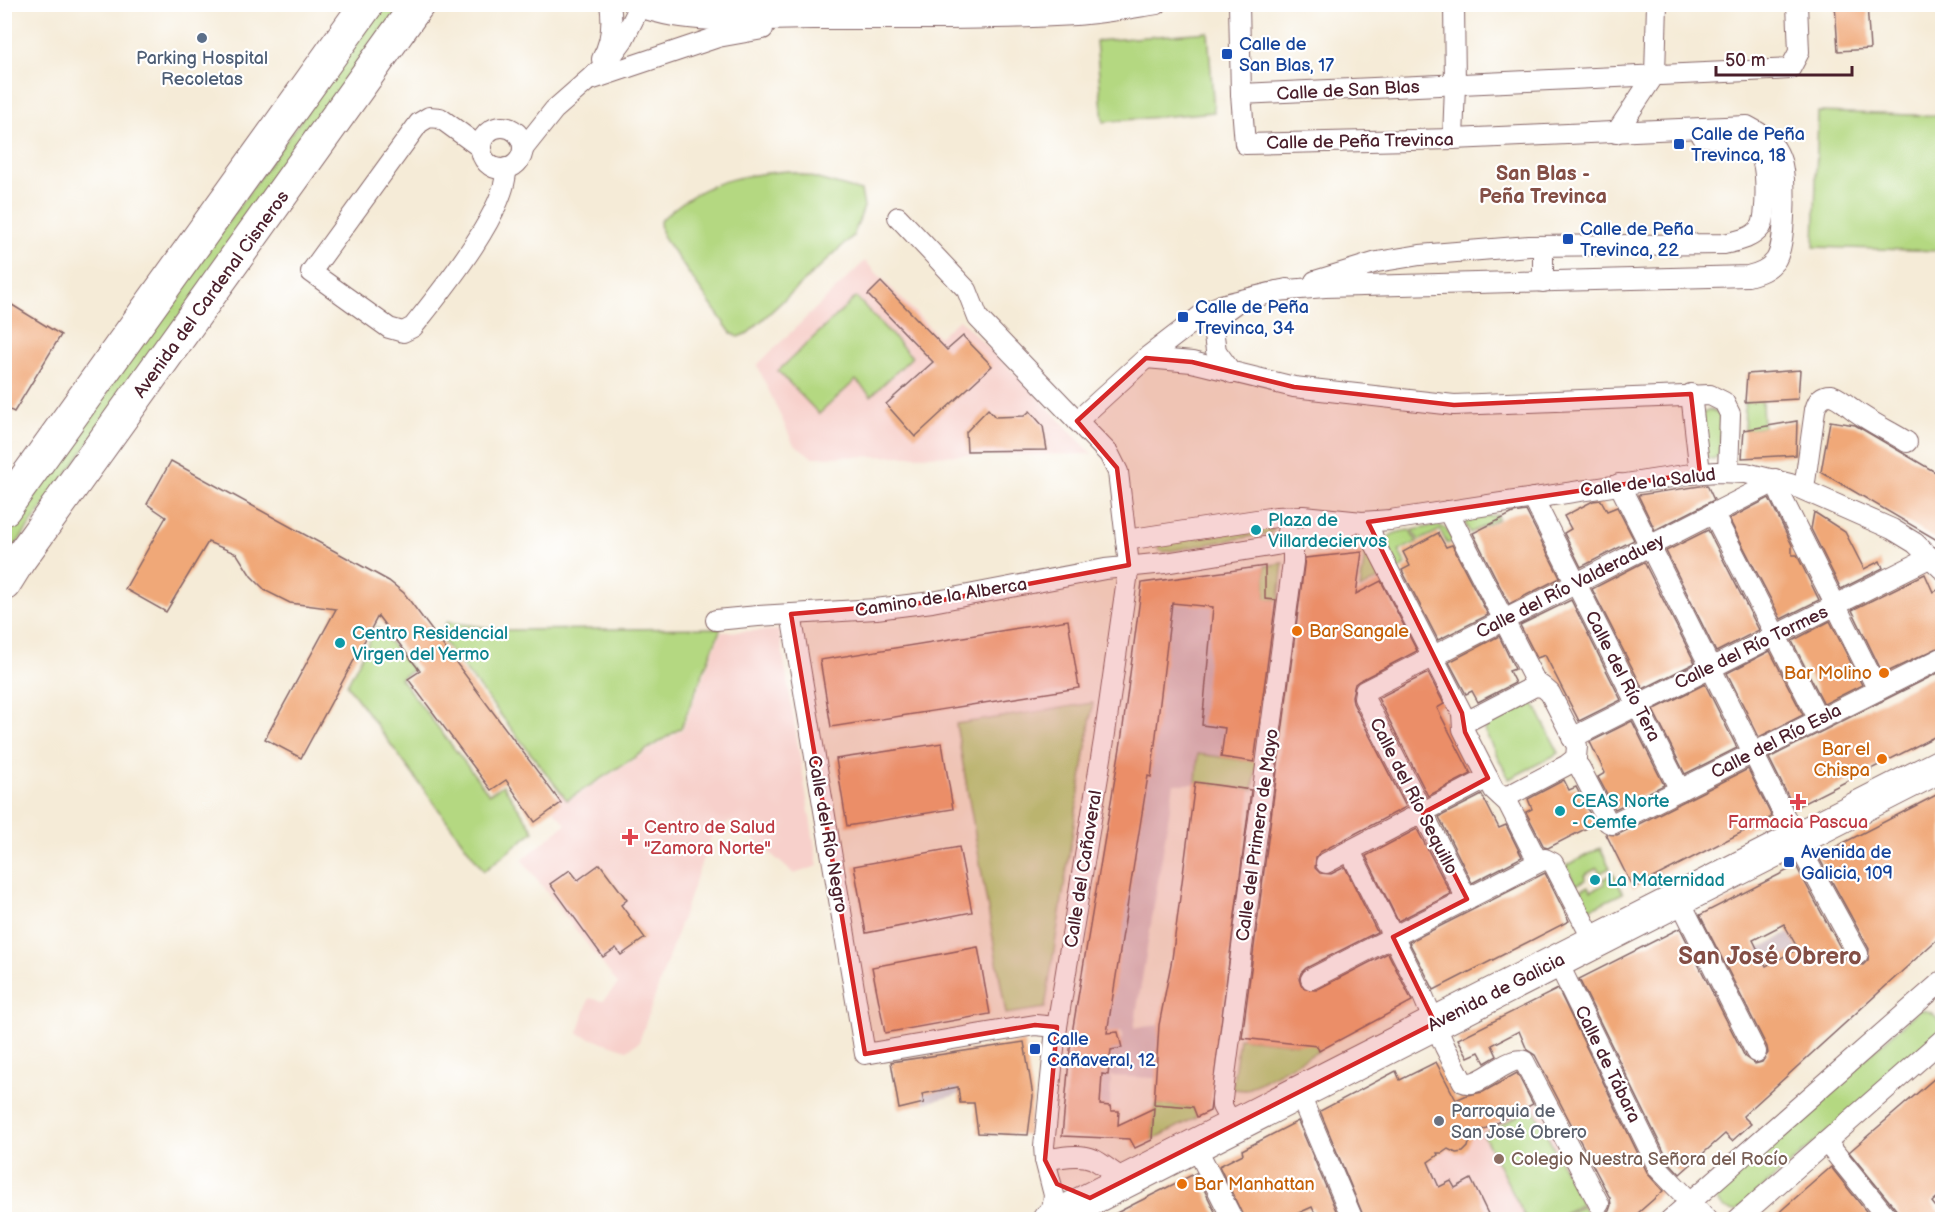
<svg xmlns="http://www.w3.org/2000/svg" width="1947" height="1224" viewBox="0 0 1947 1224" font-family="'Balsamiq Sans',sans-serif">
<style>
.built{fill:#f7d0cb}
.industrial{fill:#d2bec2}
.green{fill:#b4d881;stroke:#7f7c56;stroke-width:1.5}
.building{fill:#f0a878;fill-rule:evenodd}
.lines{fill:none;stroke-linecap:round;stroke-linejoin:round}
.minor-casing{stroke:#866667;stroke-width:22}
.trunk-casing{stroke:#866667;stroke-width:35}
.minor{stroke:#fff;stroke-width:20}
.trunk{stroke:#fff;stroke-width:33}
.marked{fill:#d62828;fill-opacity:0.2;stroke:#d62828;stroke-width:4.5;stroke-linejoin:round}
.service-dot{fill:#5c6f8a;stroke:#fff;stroke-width:2}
.transit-dot{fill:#1a4fb4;stroke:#fff;stroke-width:2}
.culture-dot{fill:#0f9aa8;stroke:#fff;stroke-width:2}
.food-dot{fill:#e8710a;stroke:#fff;stroke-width:2}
.health-dot{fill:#e0444e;stroke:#fff;stroke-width:2}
.worship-dot{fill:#6b7280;stroke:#fff;stroke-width:2}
.education-dot{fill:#8d6e63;stroke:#fff;stroke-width:2}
.labels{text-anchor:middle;stroke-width:4.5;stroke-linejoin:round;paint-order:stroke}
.transit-label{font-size:18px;fill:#164399;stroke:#fff;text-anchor:start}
.service-label{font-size:18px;fill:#4e5e75;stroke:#fff}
.street-label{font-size:18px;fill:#4a1f2b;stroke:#fff}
.culture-label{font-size:18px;fill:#0d838f;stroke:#fff;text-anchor:start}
.food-label{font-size:18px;fill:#c56008;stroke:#fff;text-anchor:start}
.health-label{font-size:18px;fill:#be3a42;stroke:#fff}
.worship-label{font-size:18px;fill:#5b616d;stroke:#fff;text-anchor:start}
.education-label{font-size:18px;fill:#785e54;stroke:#fff;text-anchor:start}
.neighbourhood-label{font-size:20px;font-weight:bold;fill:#844f46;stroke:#fff}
.district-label{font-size:24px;font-weight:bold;fill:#844f46;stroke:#fff}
</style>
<rect width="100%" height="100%" fill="#fff"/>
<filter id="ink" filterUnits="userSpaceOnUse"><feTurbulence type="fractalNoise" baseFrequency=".0167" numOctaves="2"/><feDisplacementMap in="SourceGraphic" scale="12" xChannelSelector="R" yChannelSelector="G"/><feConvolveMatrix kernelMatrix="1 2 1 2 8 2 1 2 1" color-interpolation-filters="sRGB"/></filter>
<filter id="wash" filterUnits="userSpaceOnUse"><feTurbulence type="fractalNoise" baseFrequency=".008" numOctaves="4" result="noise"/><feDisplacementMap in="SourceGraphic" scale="24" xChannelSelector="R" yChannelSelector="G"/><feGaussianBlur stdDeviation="1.35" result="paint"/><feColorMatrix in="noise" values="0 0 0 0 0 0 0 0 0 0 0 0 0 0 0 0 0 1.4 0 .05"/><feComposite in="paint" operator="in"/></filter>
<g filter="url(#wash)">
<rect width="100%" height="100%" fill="#f5ebd7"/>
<g class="built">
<path d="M658 5H1034L679 10Z"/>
<path d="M865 261 939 337 959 319 1023 381 1092 454 812 457 793 443 757 365Z"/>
<path d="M779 630 818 866 794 874 739 826 731 822 721 826 713 834 709 841 639 1042 627 1050 578 1034 589 998 603 1001 618 984 522 860 566 824 548 804 563 791 570 800 683 729 721 632Z"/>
<path d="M1471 1095 1488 1127 1538 1101 1598 1219H1416L1428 1162 1449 1148 1459 1153 1466 1150 1469 1145Z"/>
</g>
<g class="industrial">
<path d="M1164 603 1213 607 1202 724 1225 728 1221 757 1198 754 1195 784H1174L1134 1028 1159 1025 1156 1078 1111 1076 1110 1106 1099 1105 1102 1074H1108V1049L1121 1048 1120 1040 1123 1039 1121 1031 1107 1033 1147 783 1148 776 1150 777 1146 760 1153 761 1154 753H1151L1156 734 1157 727 1155 726 1166 656 1167 633H1168L1169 626 1168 625Z"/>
<path d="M1798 928 1807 944 1783 957 1770 974 1758 949Z"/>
<path d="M978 1083 1002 1093 957 1095 924 1103 922 1092Z"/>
</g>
<g class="green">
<path d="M383 5H404L5 560V534Z"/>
<path d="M1208 32 1214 112 1103 122 1096 41Z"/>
<path d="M1818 112 1942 116V251L1814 247Z"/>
<path d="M789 171 861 191 864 207 853 236 748 333 738 337 731 333 666 241 661 231 660 221C701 182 735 175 789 171Z"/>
<path d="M856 297 912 357 871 396 856 380 819 414 778 371Z"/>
<path d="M1762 401 1763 427 1744 430 1745 402Z"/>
<path d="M1709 410 1714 411 1720 415V454L1713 459 1707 458 1702 414Z"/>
<path d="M1497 515 1498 519 1470 533 1465 524 1468 519Z"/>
<path d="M1438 525 1446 529 1453 541 1447 544 1440 530 1419 541 1413 530Z"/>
<path d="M1273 527 1274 530 1270 533 1164 552 1159 550 1157 543Z"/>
<path d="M1410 530 1417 542 1399 551 1406 565 1397 570 1385 543C1389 532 1400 532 1410 530Z"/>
<path d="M1365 553H1369L1383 577 1360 589Z"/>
<path d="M1283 563 1279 600 1265 599V566Z"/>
<path d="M447 622 507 630 721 628 681 728 567 800 439 636Z"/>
<path d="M377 627 413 670 400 678 489 794 503 785 534 831 484 871 347 685Z"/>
<path d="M1533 702 1559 753 1509 779 1484 730 1489 724Z"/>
<path d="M1093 703 1045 1008 1006 1014 956 724Z"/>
<path d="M1198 754 1257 762 1253 790 1196 782Z"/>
<path d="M1600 848 1610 868 1600 873 1597 868 1584 875 1586 880 1576 885 1566 866Z"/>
<path d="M1613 873 1623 893 1588 910 1579 891 1589 886 1591 891 1605 884 1603 879Z"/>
<path d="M1919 1010C1934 1010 1942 1019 1940 1034L1736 1211C1725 1210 1717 1206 1715 1194Z"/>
<path d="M1311 1032 1319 1051 1246 1090 1232 1089 1239 1038 1298 1044Z"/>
<path d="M1155 1104 1193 1107 1197 1117 1152 1140Z"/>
<path d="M1533 1108 1582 1204 1552 1219H1526L1483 1134Z"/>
<path d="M1583 1206 1590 1219H1555Z"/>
</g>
<g id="blocks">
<g class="building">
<path d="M1835 4H1867L1870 49 1838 51Z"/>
<path d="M881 282 947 350 963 336 992 366 915 437 886 404 933 362 868 295Z"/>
<path d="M4 300 61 335 14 412 4 407Z"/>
<path d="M1800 370 1798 399 1745 402 1747 374Z"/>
<path d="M988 409 995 417 1024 416 1030 411 1043 426 1047 450 967 451 966 432Z"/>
<path d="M1797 421 1796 455 1742 458 1744 430Z"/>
<path d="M1830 421 1855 425 1942 476V543L1821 472Z"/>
<path d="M171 461 389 581 404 593 561 803 535 822 506 780 491 790 408 679 420 671 378 616 301 758 265 739 336 609 290 603 266 591 251 576 237 554 208 542 166 612 125 589 166 517 147 504Z"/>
<path d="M1707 485 1714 500 1655 530 1638 495Z"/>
<path d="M1769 498 1792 545V555H1797L1819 600 1781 619 1729 519Z"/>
<path d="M1601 500 1607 511 1617 507 1634 540 1581 567 1564 533 1571 529 1564 516 1593 501Z"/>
<path d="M1526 511 1560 578 1509 604 1473 533 1513 513Z"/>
<path d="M1814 512 1845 532 1864 569 1880 561 1883 568 1841 589 1811 529Z"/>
<path d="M1708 530 1759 630 1716 652 1666 551Z"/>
<path d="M1438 533 1446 547 1452 545 1488 615 1438 640 1402 570 1410 566 1403 552Z"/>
<path d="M1362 552 1356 594 1381 581 1417 651 1359 681 1355 684 1352 696 1353 703 1406 807 1320 852 1316 857 1315 868 1320 873 1331 874 1345 867 1377 932 1306 968 1301 973 1299 979 1301 985 1305 989 1316 990 1388 953 1412 1001 1319 1051 1317 1046 1242 1038 1305 558Z"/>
<path d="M1644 562 1695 663 1643 689 1592 589Z"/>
<path d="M1265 566V599L1276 600 1254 762 1221 757 1225 728 1202 725 1213 607 1172 603 1151 777 1148 776 1147 782 1107 1033 1118 1032 1122 1048 1111 1050 1108 1075 1102 1074 1100 1105 1110 1106 1111 1111H1119L1118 1125 1154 1108 1152 1140 1135 1148 1130 1139 1062 1136 1071 1039 1121 742 1142 583Z"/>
<path d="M1925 574 1933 592 1938 590 1942 598V646L1883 674 1852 610Z"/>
<path d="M1571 600 1621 700 1579 721 1545 655 1537 658 1520 625Z"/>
<path d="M1068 620 1079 688 831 727 820 660Z"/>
<path d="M1830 621 1862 685 1824 704 1792 641Z"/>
<path d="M1499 636 1515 669 1509 671 1515 683 1478 702 1472 691 1466 694 1449 662Z"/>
<path d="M1770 651 1803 715 1759 737 1727 673Z"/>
<path d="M1942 671V733L1794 808 1769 758Z"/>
<path d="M1428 673 1444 704 1437 708 1471 774 1428 796 1378 698Z"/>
<path d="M1705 684 1737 748 1685 774 1653 710Z"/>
<path d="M1632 721 1664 785 1615 809 1598 777 1605 773 1590 742Z"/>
<path d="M942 743 953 809 847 826 836 759Z"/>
<path d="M1748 769 1772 817 1633 888 1606 834 1617 835Z"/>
<path d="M1564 780 1569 790 1576 787 1595 824 1548 848 1544 847 1526 812 1532 809 1528 799Z"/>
<path d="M1195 782 1251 790 1210 1111 1197 1117 1193 1107 1154 1104 1159 1025 1172 959Z"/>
<path d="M1942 792V935L1743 1116 1751 1124 1732 1141 1725 1134 1680 1174 1669 1162 1579 979 1680 928 1745 1057 1755 1064 1762 1062 1768 1053 1767 1047 1700 915 1796 866 1847 960 1852 964 1863 965 1868 960 1869 949 1818 856ZM1784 924 1798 949 1766 966 1753 940Z"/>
<path d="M1482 795 1499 828 1506 825 1522 857 1472 883 1439 817Z"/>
<path d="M1417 829 1451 894 1398 921 1366 856Z"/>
<path d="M959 847 972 912 866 933 854 866Z"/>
<path d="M600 864 627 900 621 905 645 938 621 955 616 948 603 957 550 884 570 870 578 880Z"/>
<path d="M1545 873 1569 921 1434 990 1409 942Z"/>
<path d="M978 947 990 1014 885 1033 872 967Z"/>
<path d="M1558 989 1648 1174 1663 1191 1630 1220H1596L1609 1211 1611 1205 1610 1198 1535 1055 1527 1050 1519 1031 1492 1045 1497 1056 1485 1063 1479 1052 1468 1057 1458 1039Z"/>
<path d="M1024 1042 1033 1096 1028 1135 978 1133 974 1103H960L958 1087 922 1094 924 1103 899 1109 891 1062Z"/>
<path d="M1436 1062 1456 1100 1467 1095 1483 1092 1517 1073 1533 1104 1471 1136 1468 1147 1463 1152 1456 1153 1448 1149 1442 1153H1437L1438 1155 1428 1162 1439 1187 1451 1181 1455 1188 1471 1179 1491 1220H1365L1320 1111 1396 1071 1400 1080Z"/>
<path d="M1942 1072V1193L1932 1202 1942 1215V1220H1901L1898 1212 1849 1152Z"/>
<path d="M1298 1121 1340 1220H1318L1312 1207 1283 1220H1245L1219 1166 1243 1154 1242 1150Z"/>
<path d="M1831 1167 1873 1220H1771L1785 1207Z"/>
<path d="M1196 1173 1219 1220H1103L1138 1202Z"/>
</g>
</g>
</g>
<g filter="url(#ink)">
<use href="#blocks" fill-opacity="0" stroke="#866667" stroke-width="1.5"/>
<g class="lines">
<defs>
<g id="minor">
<path d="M633 4C683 27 757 19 813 19 900 19 989 20 1076 15 1103 13 1131 8 1157 4"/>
<path d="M1239 4 1241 94 1245 144 1453 139 1747 126C1758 132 1768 137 1775 148 1778 153 1781 160 1782 165 1786 183 1786 247 1775 261 1768 270 1759 273 1748 276L1325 287 1276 291"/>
<path d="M602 59C611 43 613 23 610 4"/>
<path d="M590 80 718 37 763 29"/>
<path d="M1241 94 1790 69 1799 52 1797 4"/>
<circle cx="502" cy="148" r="21"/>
<path d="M1616 133 1655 74 1657 4"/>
<path d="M1453 139 1455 85 1454 4"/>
<path d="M481 148 440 118 429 117 419 123 311 272 389 328 403 332 413 327C440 293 508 210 506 168"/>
<path d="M523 149 554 110 604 66 623 40 641 4"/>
<path d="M898 217 967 290 978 318 1109 454 1118 472 1129 565 1104 740 1055 1039 1044 1146 1045 1160 1054 1195 1051 1219"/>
<path d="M1315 281 1377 262 1420 255 1529 246 1724 244C1737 241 1752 239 1761 227 1767 217 1767 169 1761 158 1759 155 1751 148 1747 146 1735 138 1716 138 1702 136"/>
<path d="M1543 282V246"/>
<path d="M1146 358 1192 362 1294 387 1454 405 1710 395 1724 402 1730 414 1728 472"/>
<path d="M1232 373 1216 351 1213 329 1225 311 1236 303"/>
<path d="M1691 394 1700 473"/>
<path d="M1077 421 1146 358 1207 311 1221 305 1287 289"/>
<path d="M1619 484 1806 859 1858 954"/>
<path d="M1804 489 1815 410C1817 402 1821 395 1830 395 1838 396 1844 403 1850 407 1867 421 1888 430 1907 442"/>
<path d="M1533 498 1680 790"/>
<path d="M1448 511 1535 681 1541 686"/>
<path d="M1713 513 1819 720"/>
<path d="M1368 522 1375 544 1462 713 1463 729 1467 737 1494 790 1508 803 1538 862"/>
<path d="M1126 540 1276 517 1303 516 1362 522 1390 520 1691 474 1717 472 1746 473 1790 484 1892 529 1915 543 1942 569"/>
<path d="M791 614 865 1054 1035 1025 1057 1027"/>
<path d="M716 620 758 616 876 609 932 602 1105 569 1165 563 1276 545 1350 525"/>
<path d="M1464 723 1535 686 1543 687 1550 693 1577 746 1576 758 1567 765 1510 795 1501 796"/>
<path d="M1572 738 1931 557"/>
<path d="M1574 761 1580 768 1608 822 1612 824 1942 658"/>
<path d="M1350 851 1423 996 1445 1047 1463 1082C1480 1090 1506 1055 1524 1061L1599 1204"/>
<path d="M1326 863 1488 778"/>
<path d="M1467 899 1364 698 1365 691 1765 487 1775 479 1781 496 1878 690"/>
<path d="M1679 899 1756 1052"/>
<path d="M1557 961 1659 1169 1708 1220"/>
<path d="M1311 979 1545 859 1553 863 1594 942"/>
<path d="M1299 1093 1353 1220"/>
<path d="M1233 1126 1222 1106V1098L1293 562V547L1287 532"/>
<path d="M1826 1142 1889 1220"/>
<path d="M1195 1145 1233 1220"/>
<path d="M1045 1160C1059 1157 1080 1153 1093 1159 1105 1165 1113 1174 1126 1180"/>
<path d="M1670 1220 1942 981"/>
<path d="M1737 1220 1942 1040"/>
</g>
<g id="trunk">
<path d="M4 509 367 4"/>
<path d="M4 584 19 560 418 4"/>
<path d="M1049 1220 1942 765"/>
</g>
</defs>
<use href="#minor" class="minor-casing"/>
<use href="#trunk" class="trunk-casing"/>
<use href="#minor" class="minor"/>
<use href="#trunk" class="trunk"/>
</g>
</g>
<path class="marked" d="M1146 358 1192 362 1294 387 1454 405 1691 394 1700 473 1368 522 1462 713 1465 732 1488 778 1423 813 1467 899 1393 937 1435 1023 1090 1198 1057 1184 1045 1160 1057 1027 1035 1025 865 1054 791 614 932 602 1129 565 1117 468 1077 421Z"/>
<circle class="service-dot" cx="202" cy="38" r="6"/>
<g class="transit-dot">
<rect x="1221" y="48" width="12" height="12" rx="3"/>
<rect x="1673" y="138" width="12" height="12" rx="3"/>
<rect x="1562" y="233" width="12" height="12" rx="3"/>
<rect x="1177" y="311" width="12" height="12" rx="3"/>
<rect x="1783" y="856" width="12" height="12" rx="3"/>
<rect x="1029" y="1043" width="12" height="12" rx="3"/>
</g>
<g class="culture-dot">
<circle cx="1256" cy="530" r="6"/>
<circle cx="340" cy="643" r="6"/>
<circle cx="1560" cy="811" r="6"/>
<circle cx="1595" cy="880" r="6"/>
</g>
<g class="food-dot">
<circle cx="1297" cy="631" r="6"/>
<circle cx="1884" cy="673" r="6"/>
<circle cx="1882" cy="759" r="6"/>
<circle cx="1182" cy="1184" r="6"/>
</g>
<g class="health-dot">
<path d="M1795 793h6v6h6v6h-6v6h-6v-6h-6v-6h6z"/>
<path d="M627 828h6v6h6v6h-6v6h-6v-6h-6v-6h6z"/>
</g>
<circle class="worship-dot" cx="1439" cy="1121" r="6"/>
<circle class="education-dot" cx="1499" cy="1159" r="6"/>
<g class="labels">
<g class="transit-label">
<text x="1239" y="50">Calle de<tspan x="1239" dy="21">San Blas, 17</tspan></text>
<text x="1691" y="140">Calle de Peña<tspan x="1691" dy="21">Trevinca, 18</tspan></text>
<text x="1580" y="235">Calle de Peña<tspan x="1580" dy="21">Trevinca, 22</tspan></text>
<text x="1195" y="313">Calle de Peña<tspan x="1195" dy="21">Trevinca, 34</tspan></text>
<text x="1801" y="858">Avenida de<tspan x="1801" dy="21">Galicia, 109</tspan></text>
<text x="1047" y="1045">Calle<tspan x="1047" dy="21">Cañaveral, 12</tspan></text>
</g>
<g class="service-label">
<text x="202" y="64">Parking Hospital<tspan x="202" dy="21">Recoletas</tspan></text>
</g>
<g class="street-label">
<text transform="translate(1348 90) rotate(-3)" y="6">Calle de San Blas</text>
<text transform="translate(1360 141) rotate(-1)" y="6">Calle de Peña Trevinca</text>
<text transform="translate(211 294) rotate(-54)" y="6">Avenida del Cardenal Cisneros</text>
<text transform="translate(1648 482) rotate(-7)" y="6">Calle de la Salud</text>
<text transform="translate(1570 586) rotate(-27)" y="6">Calle del Río Valderaduey</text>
<text transform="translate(941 597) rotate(-9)" y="6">Camino de la Alberca</text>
<text transform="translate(1751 647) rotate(-26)" y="6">Calle del Río Tormes</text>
<text transform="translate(1623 676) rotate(63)" y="6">Calle del Río Tera</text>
<text transform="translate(1776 741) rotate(-27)" y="6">Calle del Río Esla</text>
<text transform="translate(1414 796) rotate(63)" y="6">Calle del Río Sequillo</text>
<text transform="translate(828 834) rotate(80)" y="6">Calle del Río Negro</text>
<text transform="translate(1257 835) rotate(-82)" y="6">Calle del Primero de Mayo</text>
<text transform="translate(1083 869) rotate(-81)" y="6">Calle del Cañaveral</text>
<text transform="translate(1496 992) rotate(-27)" y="6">Avenida de Galicia</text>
<text transform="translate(1608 1064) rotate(64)" y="6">Calle de Tábara</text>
</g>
<g class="culture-label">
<text x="1268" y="526">Plaza de<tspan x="1268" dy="21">Villardeciervos</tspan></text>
<text x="352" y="639">Centro Residencial<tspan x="352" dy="21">Virgen del Yermo</tspan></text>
<text x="1572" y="807">CEAS Norte<tspan x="1572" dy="21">- Cemfe</tspan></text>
<text x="1607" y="886">La Maternidad</text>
</g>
<g class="food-label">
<text x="1309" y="637">Bar Sangale</text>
<text x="1872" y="679" text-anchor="end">Bar Molino</text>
<text x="1870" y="755" text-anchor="end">Bar el<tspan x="1870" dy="21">Chispa</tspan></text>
<text x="1194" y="1190">Bar Manhattan</text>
</g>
<g class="health-label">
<text x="1798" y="828">Farmacia Pascua</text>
<text x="644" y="833" text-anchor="start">Centro de Salud<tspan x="644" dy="21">"Zamora Norte"</tspan></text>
</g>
<g class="worship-label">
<text x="1451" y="1117">Parroquia de<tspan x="1451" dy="21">San José Obrero</tspan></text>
</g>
<g class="education-label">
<text x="1511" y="1165">Colegio Nuestra Señora del Rocío</text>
</g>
<g class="neighbourhood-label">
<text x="1543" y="180">San Blas -<tspan x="1543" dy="23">Peña Trevinca</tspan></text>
</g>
<g class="district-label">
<text x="1770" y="964">San José Obrero</text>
</g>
</g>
<rect width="1947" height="1224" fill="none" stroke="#fff" stroke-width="24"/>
<path d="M1716 66v9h136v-9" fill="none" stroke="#4a1f2b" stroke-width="3"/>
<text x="1725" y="66" font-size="18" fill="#4a1f2b" stroke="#ffffff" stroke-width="4.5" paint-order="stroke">50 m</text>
</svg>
